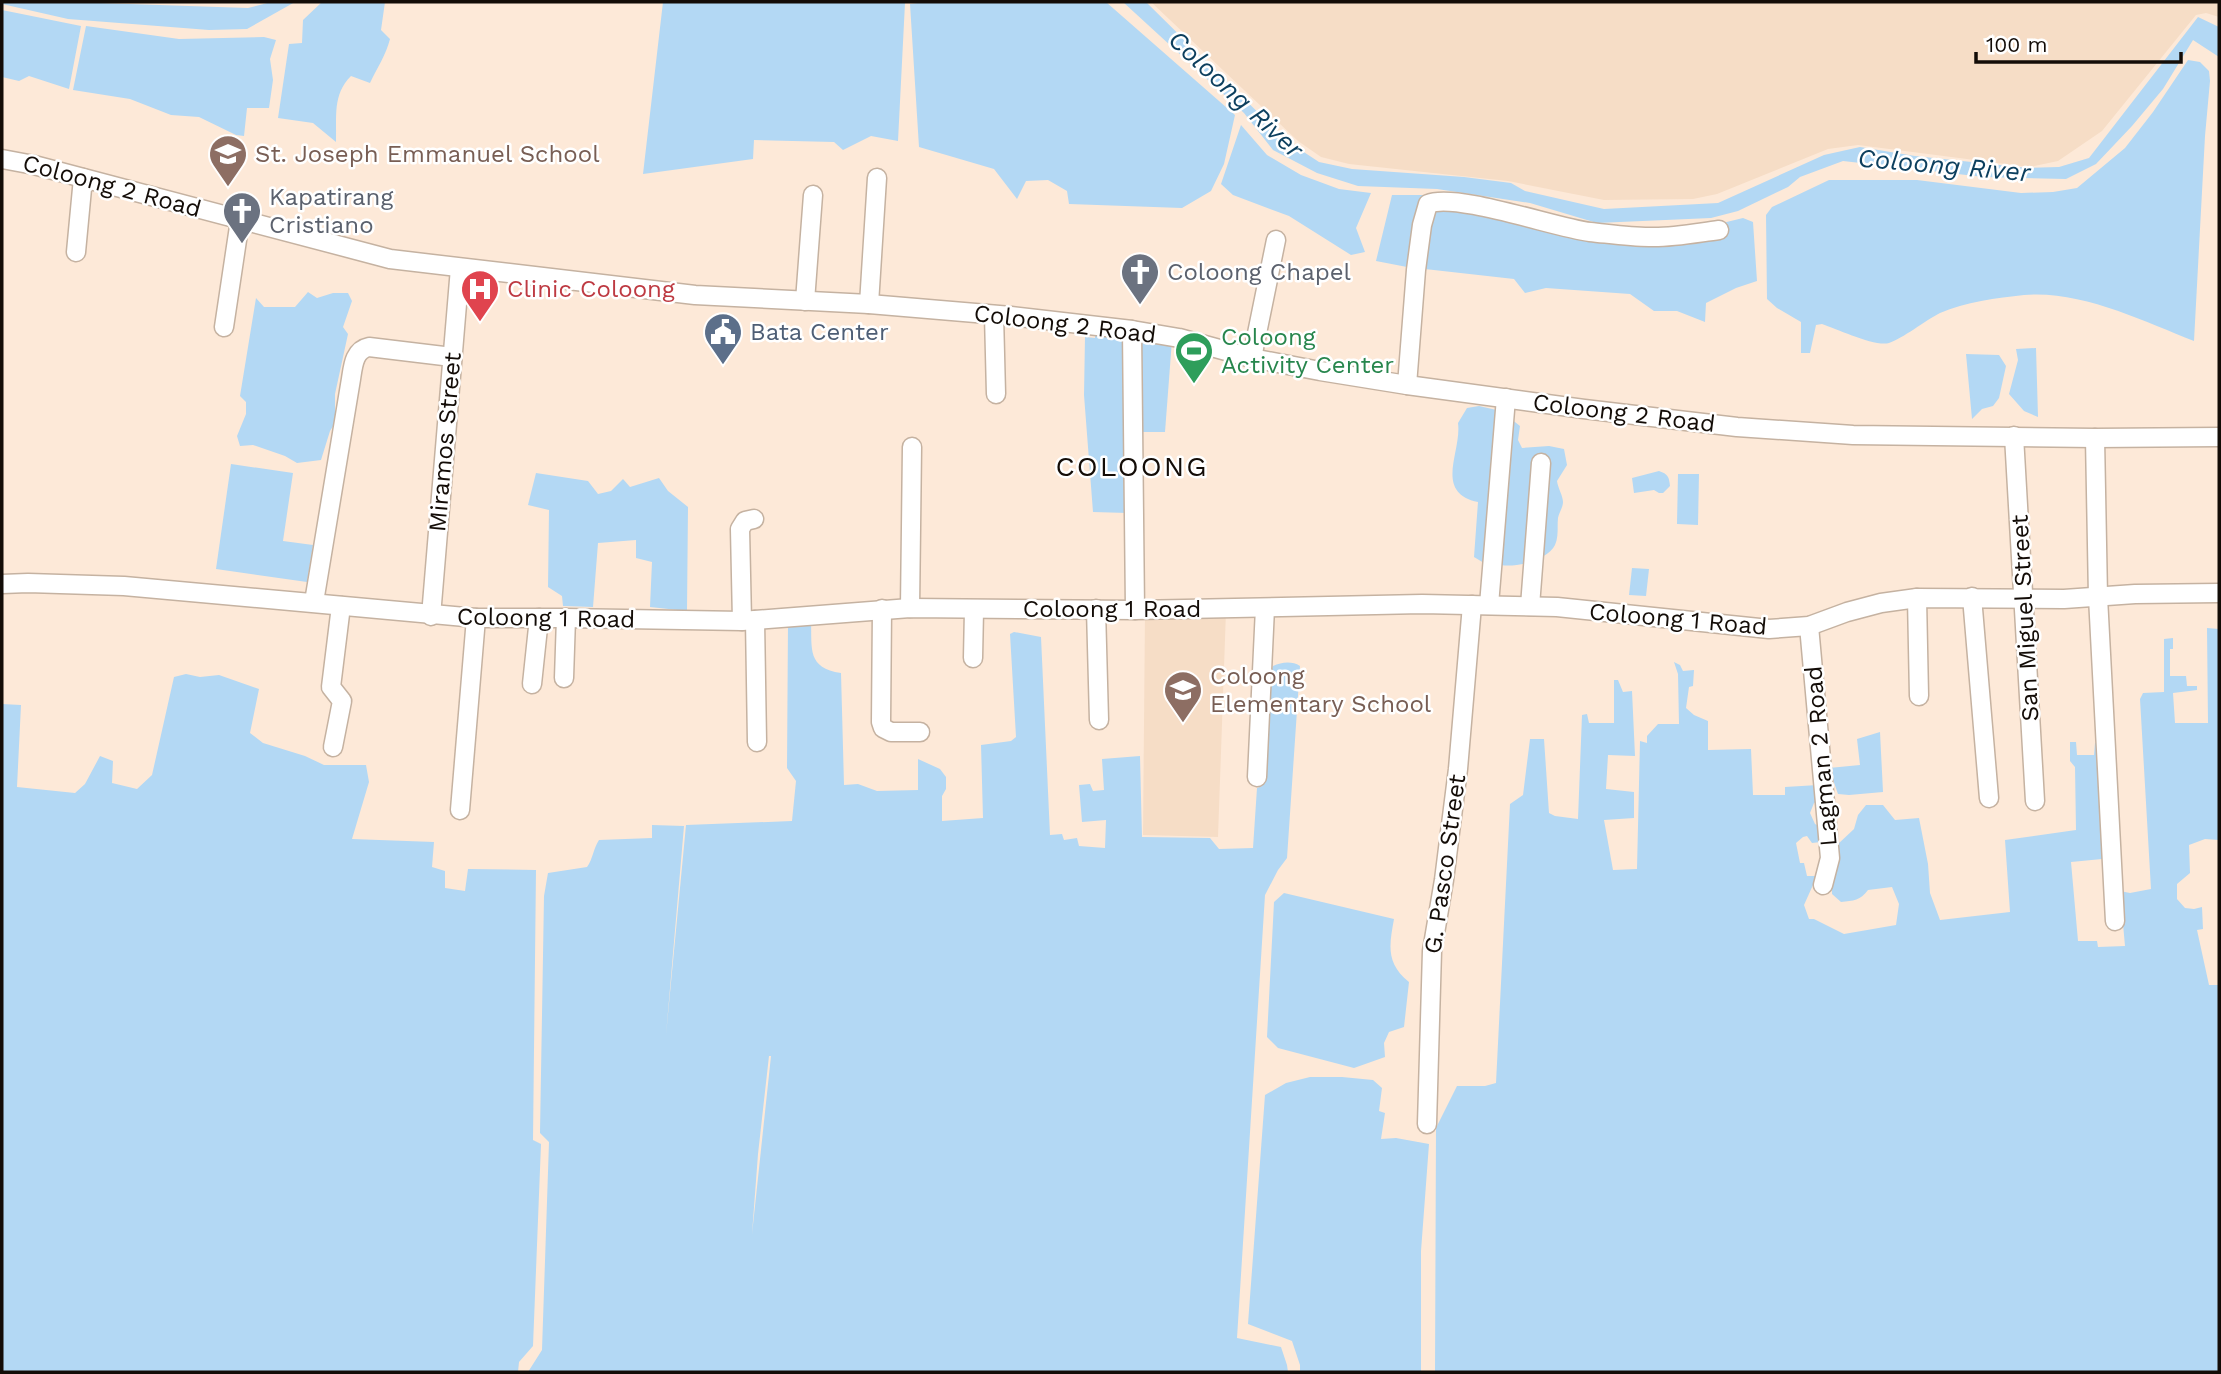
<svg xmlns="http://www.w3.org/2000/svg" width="2221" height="1374" viewBox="0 0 2221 1374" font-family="'Work Sans',sans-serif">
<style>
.built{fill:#f6ddc6}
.water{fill:#b3d8f4;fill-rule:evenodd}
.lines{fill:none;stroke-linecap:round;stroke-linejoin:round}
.minor-casing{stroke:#c5b2a1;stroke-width:21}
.minor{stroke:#fff;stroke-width:18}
.labels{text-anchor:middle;stroke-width:5;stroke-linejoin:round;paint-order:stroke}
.education-label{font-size:24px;fill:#785e54;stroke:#fff;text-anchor:start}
.street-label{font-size:24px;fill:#130c07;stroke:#fff}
.worship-label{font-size:24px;fill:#5b616d;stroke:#fff;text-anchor:start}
.health-label{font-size:24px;fill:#be3a42;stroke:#fff;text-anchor:start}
.service-label{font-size:24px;fill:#4e5e75;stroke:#fff;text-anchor:start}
.leisure-label{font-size:24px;fill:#27864d;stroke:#fff;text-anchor:start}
.water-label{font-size:26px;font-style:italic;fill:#0c3f5e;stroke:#fff}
.quarter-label{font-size:28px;letter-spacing:2px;fill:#130c07;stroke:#fff}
</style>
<rect width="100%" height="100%" fill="#fde9d8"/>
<g class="built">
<path d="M1151 2H2219V17L2206 13 2196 15 2102 131 2058 161 2029 167 1858 145 1828 149 1717 194 1693 199 1604 200 1508 181 1349 164 1321 157 1298 141Z"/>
<path d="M1226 611 1218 837 1143 835 1145 612Z"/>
</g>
<g class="water">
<path d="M2 2H70L248 8 271 2H295L247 29 209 30 68 19 2 4Z"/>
<path d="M322 2H385L381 30 390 39C386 55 377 68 370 83L351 76C332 95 337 117 336 142L313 123 278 118 289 44 302 43 303 20Z"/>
<path d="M663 2H899L905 3 898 141 871 136 843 150 834 142 754 140 753 159 643 174Z"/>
<path d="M925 2H1106L1235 115 1224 164 1211 191 1182 208 1069 204 1067 191 1048 180 1026 181 1017 199 994 169 919 147 910 4Z"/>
<path d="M1123 2H1146L1287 141 1319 162 1352 169 1464 177 1511 183 1525 191 1604 209 1718 203 1824 155 1860 147 1915 156 2028 168 2059 167 2089 158 2198 17 2219 27V57L2193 40 2163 89 2132 126 2096 164 2066 179 1984 177 1843 161 1800 177 1788 187 1738 211 1711 218 1597 223 1530 203 1437 189 1358 186 1317 173 1273 150 1244 113Z"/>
<path d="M2 10 81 26 69 89 29 76 19 81 2 77Z"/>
<path d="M86 26 179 39 264 37 276 40 270 59 273 80 269 108H247L244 136 236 135 199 117 171 115 130 99 73 90Z"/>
<path d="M2188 60 2200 62 2209 71 2210 81 2205 136 2194 341C2143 321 2081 290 2024 295 1997 298 1965 302 1940 313 1926 320 1902 339 1889 343 1875 347 1837 329 1822 324L1816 325 1810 353H1801V322L1777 308 1767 299 1766 215 1772 207 1829 180H1917L2021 193 2053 192 2077 188 2125 148 2153 112Z"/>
<path d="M1241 125 1267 155 1301 175 1339 189 1371 193 1356 228 1365 252 1351 255 1289 216 1233 195 1221 184Z"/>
<path d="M1392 195H1423L1524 209 1595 230 1698 229 1743 218 1753 222 1757 281 1736 288 1706 303 1705 322 1677 311H1654L1630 294 1546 288 1525 293 1514 279 1407 267 1376 261Z"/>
<path d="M308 292 317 298 333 293H348L352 301 343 327 348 334 335 394V423L330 431 321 460 297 463 285 456 253 445 240 446 237 436 246 414V402L240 396 256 298 264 307H295Z"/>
<path d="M1095 329 1123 331 1128 513 1093 512 1084 395 1085 337 1095 338Z"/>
<path d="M1142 337 1172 340 1165 432H1139Z"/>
<path d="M2036 348 2038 417 2024 411 2009 394 2018 360 2016 349Z"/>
<path d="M1966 354 1999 355 2006 366 1999 398 1993 406 1982 409 1972 419Z"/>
<path d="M1479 406 1501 411 1520 426 1518 440 1522 448 1549 446 1564 449 1567 465 1557 481C1558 488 1563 496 1563 502 1563 507 1559 513 1558 518 1557 526 1559 536 1555 545 1548 560 1516 568 1501 565L1494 569 1474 557 1478 502C1433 492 1462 452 1458 423L1467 408Z"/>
<path d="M231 464 293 473 283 541 313 545 307 582 216 569Z"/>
<path d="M1659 471C1668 474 1669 477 1670 486L1663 493H1659L1654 490 1634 493 1632 478Z"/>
<path d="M536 473 588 481 598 494 611 491 623 479 630 487 659 478 668 491 688 507 687 611 650 607 652 562 636 558V540L598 543 593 607 563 606 562 596 548 587 549 510 528 505Z"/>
<path d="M1678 474H1699L1698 525 1677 524Z"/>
<path d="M1632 568 1649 569 1646 596 1629 595Z"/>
<path d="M811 621C812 649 807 668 841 673L844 785 858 784 877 791 918 790V759L940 769 946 777V789L942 796V821L983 818 981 745 1011 741 1016 737 1010 634 1014 632 1041 637 1050 835 1062 834 1064 840 1077 838 1079 846 1105 848 1106 820 1082 822 1079 785 1090 784 1093 791 1104 790 1102 759 1140 756 1142 837 1210 838 1219 849 1253 848 1257 788 1262 786 1269 676 1273 666C1282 662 1292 661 1300 666L1287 858 1278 870 1265 895 1237 1338 1281 1347 1287 1365 1288 1372H528L542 1350 549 1142 540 1133 544 896 548 873 587 867C593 859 593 849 599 840L652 838V825L684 826 666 1035 686 825 792 821 796 781 787 768 788 623ZM769 1056H771L752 1234 758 1154Z"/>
<path d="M2207 628 2219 629V840L2205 839 2189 845 2190 873 2177 884V899L2185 908 2194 909 2202 907 2203 929 2197 930 2209 985H2219V1372H1435L1436 1128 1457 1086H1485L1496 1083 1510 804 1523 795 1530 739H1544L1549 813 1555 816 1578 819 1582 715 1587 714 1589 723H1614V680H1618L1623 692 1632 691 1635 756 1608 755 1606 789 1634 792V818L1604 820 1613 870 1637 869 1640 741 1647 743V736L1658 724H1679L1678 674 1674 662 1680 665 1683 671 1694 670 1693 686 1689 687 1686 708 1694 715 1708 721V750L1751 749 1753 795H1785V787L1818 785 1819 801 1814 803 1810 813 1815 824 1821 827V842L1812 843 1807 836 1803 837 1796 843 1800 863H1804L1807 876H1817L1804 905 1809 919H1814L1844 934 1896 925 1899 904 1892 887 1868 890C1861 900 1853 901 1841 902L1832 894V884L1838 863 1837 845 1854 829 1858 815 1866 805H1883L1895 820 1919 818 1928 864 1930 893 1940 920 2010 912 2005 840 2076 830 2075 767 2070 761V742H2076L2077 755H2094L2095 743 2101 744 2102 859 2071 862 2078 941H2097L2098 947 2125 946 2120 891 2130 893 2151 889 2140 699 2143 693 2164 692V639L2173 638V649H2170V676H2186L2187 686H2197V690L2173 693 2175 723H2208Z"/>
<path d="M186 674 200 677 219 675 259 689 250 733 263 743 305 756 324 765H366L369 782 352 839 434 842 432 867 445 871V888L465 891 468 869 536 870 533 1140 541 1144 533 1346 519 1362 518 1372H2V704L21 705 17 787 75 793 85 784 100 756 113 761 112 783 137 789 152 775 174 677Z"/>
<path d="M1880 732 1883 792 1849 795 1838 794 1829 768 1860 765 1857 739Z"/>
<path d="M1284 893 1394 919C1389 946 1386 963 1409 982L1404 1027 1389 1032 1384 1043 1385 1057 1354 1068 1278 1048 1267 1037 1274 902Z"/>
<path d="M1310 1077H1342L1373 1080 1382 1088 1379 1111 1385 1113 1381 1139 1396 1138 1429 1144 1421 1251V1372H1300V1365L1292 1341 1248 1324 1265 1095 1286 1083Z"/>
</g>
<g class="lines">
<defs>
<g id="minor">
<path d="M2 159 34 165 390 259 695 295 869 304 1011 316 1132 330 1179 338 1252 358 1320 371 1407 385 1584 409 1737 427 1853 435 2095 438 2219 437"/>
<path d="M76 252 83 178"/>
<path d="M805 301 813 195"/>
<path d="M869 304 877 178"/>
<path d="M994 315 996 394"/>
<path d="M224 327 240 220"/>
<path d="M1132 330 1135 610"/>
<path d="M1252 358 1276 240"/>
<path d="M1407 385 1416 270 1422 225 1428 204C1455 192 1556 228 1590 232 1610 234 1630 237 1649 237 1672 238 1696 233 1719 230"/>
<path d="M2014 436 2035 801"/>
<path d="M2095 438 2098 597 2115 921"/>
<path d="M2 584 28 583 124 586 476 618H566L742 621 910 608 1135 610 1422 604 1557 607 1769 629 1809 626 1847 612 1881 603 1917 598 2064 599 2135 594 2219 593"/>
<path d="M1972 597 1989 798"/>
<path d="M1917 598 1919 696"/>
<path d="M314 602 351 379C353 366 354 350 369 347L452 357"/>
<path d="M1489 605 1506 398"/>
<path d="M1530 606 1541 463"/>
<path d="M910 608 912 447"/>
<path d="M882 609 881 722 883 728 891 732H920"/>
<path d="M1096 609 1099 720"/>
<path d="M431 616 460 268"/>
<path d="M755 620 757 742"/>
<path d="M742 621 740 529 745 521 754 519"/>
<path d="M1809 626 1830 858 1823 885"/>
<path d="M973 658 974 610"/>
<path d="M564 678 566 618"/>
<path d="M532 684 539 618"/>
<path d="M333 747 342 701 331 687 341 606"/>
<path d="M1257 777 1265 608"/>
<path d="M460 810 476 618"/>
<path d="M1427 1124 1432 951 1444 880 1458 769 1472 605"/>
</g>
</defs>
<use href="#minor" class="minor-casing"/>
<use href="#minor" class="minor"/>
</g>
<defs>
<symbol id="school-pin" viewBox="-11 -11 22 30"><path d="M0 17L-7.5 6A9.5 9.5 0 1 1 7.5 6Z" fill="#8d6e63" stroke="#fff"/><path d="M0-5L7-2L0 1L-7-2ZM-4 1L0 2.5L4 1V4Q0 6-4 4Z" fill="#fff"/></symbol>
<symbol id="church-pin" viewBox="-11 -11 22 30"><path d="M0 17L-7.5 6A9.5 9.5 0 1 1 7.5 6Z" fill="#6b7280" stroke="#fff"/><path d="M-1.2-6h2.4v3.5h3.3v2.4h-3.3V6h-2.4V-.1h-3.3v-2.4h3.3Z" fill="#fff"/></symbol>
<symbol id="hospital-pin" viewBox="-11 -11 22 30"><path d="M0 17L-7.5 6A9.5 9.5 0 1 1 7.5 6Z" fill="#e0444e" stroke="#fff"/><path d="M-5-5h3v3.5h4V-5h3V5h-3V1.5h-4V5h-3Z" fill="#fff"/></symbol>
<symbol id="civic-pin" viewBox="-11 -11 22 30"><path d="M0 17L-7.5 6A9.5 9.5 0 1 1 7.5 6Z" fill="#5c6f8a" stroke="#fff"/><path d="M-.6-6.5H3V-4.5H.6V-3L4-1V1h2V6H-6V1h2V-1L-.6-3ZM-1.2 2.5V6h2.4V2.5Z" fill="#fff"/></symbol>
<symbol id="stadium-pin" viewBox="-11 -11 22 30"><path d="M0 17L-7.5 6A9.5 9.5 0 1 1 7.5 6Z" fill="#2e9e5b" stroke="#fff"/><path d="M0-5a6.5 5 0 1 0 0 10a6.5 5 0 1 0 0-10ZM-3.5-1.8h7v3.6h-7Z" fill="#fff"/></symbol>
</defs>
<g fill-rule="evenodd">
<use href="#school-pin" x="206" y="132" width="44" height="60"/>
<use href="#church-pin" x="220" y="189" width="44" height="60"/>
<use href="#church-pin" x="1118" y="250" width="44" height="60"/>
<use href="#hospital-pin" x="458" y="267" width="44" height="60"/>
<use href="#civic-pin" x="701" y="310" width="44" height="60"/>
<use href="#stadium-pin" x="1172" y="329" width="44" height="60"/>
<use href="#school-pin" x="1161" y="668" width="44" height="60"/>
</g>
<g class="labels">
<g class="education-label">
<text x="255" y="162">St. Joseph Emmanuel School</text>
<text x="1210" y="684">Coloong<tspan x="1210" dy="28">Elementary School</tspan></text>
</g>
<g class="street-label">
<text transform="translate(112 186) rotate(15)" y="8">Coloong 2 Road</text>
<text transform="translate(1065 324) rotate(7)" y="8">Coloong 2 Road</text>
<text transform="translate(1624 413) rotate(7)" y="8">Coloong 2 Road</text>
<text transform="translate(445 442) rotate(-85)" y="8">Miramos Street</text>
<text x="1112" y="617">Coloong 1 Road</text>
<text transform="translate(546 618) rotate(1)" y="8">Coloong 1 Road</text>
<text transform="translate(2025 618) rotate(-93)" y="8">San Miguel Street</text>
<text transform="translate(1678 619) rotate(5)" y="8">Coloong 1 Road</text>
<text transform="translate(1821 756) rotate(-95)" y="8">Lagman 2 Road</text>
<text transform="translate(1445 864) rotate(-82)" y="8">G. Pasco Street</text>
</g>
<g class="worship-label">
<text x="269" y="205">Kapatirang<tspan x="269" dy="28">Cristiano</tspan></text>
<text x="1167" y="280">Coloong Chapel</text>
</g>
<g class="health-label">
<text x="507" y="297">Clinic Coloong</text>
</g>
<g class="service-label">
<text x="750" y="340">Bata Center</text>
</g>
<g class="leisure-label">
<text x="1221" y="345">Coloong<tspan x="1221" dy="28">Activity Center</tspan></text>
</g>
<g class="water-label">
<text transform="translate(1236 94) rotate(43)" y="9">Coloong River</text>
<text transform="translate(1944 165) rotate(5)" y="9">Coloong River</text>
</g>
<g class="quarter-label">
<text x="1132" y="476">COLOONG</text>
</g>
</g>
<rect width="2221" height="1374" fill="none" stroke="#130c07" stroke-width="7"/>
<path d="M1976 52v10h205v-10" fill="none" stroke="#130c07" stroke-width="3.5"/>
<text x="1986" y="52" font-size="21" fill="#130c07" stroke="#ffffff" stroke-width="5" paint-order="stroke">100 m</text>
</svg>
